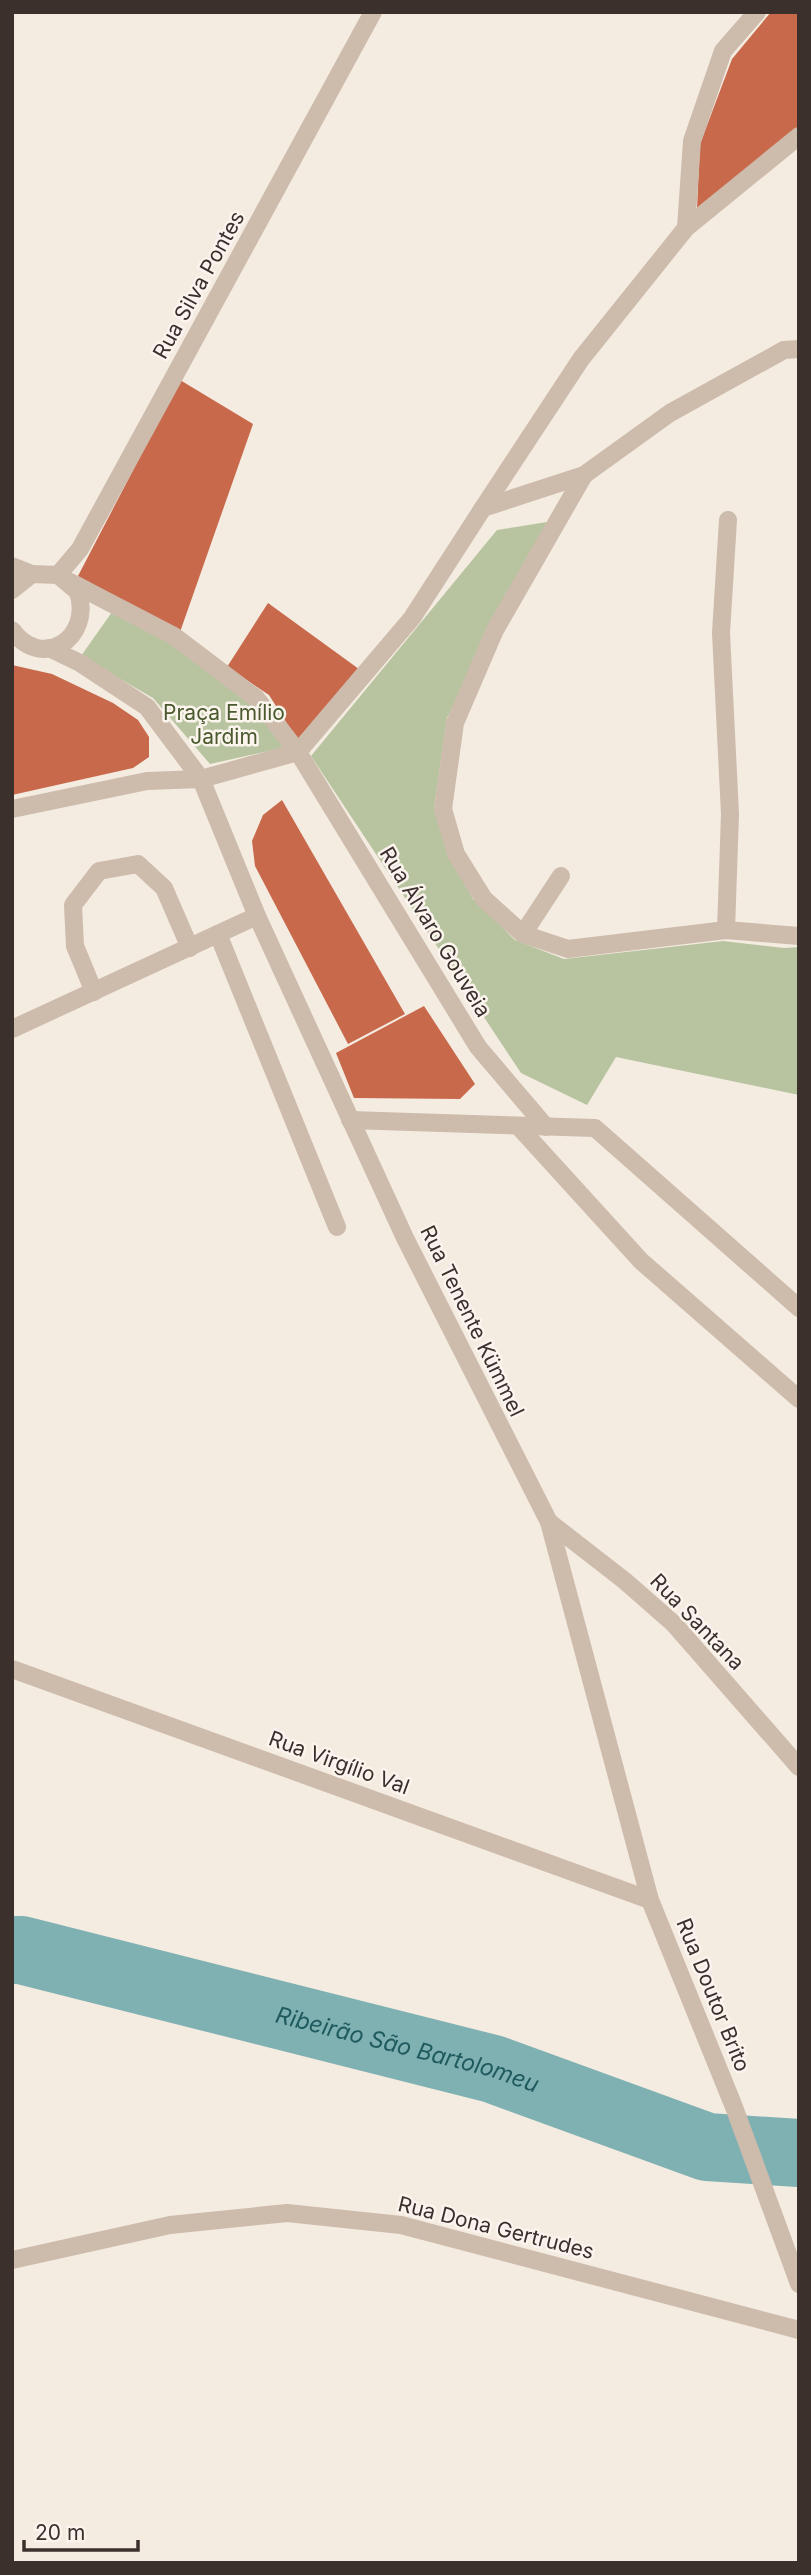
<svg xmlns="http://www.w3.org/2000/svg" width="811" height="2575" viewBox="0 0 811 2575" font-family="Inter,sans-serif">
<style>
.green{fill:#b8c4a0}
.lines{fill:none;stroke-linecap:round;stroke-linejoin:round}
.river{stroke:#7fb0b2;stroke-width:68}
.building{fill:#c8694b}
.service{stroke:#cdbbac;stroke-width:18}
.minor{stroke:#cdbbac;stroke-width:18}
.tertiary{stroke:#cdbbac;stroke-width:18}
.labels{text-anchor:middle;stroke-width:5;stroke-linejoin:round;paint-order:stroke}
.street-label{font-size:21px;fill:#3b302b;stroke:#fbf5ee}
.park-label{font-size:21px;fill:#4a5a2e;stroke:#fbf5ee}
.water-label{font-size:23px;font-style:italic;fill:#1f5a5e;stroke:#fbf5ee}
</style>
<rect width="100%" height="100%" fill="#f4ebe1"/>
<g class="green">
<path d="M547 522 447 718 434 809 447 850 473 899 515 940 564 959 723 941 784 948 799 947V1095L616 1057 587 1105 521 1073 311 756 497 530Z"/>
<path d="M112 612 171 642 253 703 287 747 210 764 153 698 81 656Z"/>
</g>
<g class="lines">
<path class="river" id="s1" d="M12 1950H21L493 2069 707 2147 799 2153"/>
</g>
<g class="building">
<path d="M771 12H799V127L697 208 700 144 732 59Z"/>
<path d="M180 380 253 424 180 632 78 576Z"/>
<path d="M268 603 363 672 298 741 269 695 227 667Z"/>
<path d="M12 665 52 674 113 703 138 720 149 737V757L133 768 12 795Z"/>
<path d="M282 800 405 1014 348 1044 255 866 252 841 263 815Z"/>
<path d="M424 1006 475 1084 460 1099 354 1098 336 1053Z"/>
</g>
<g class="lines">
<g class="service">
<path d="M726 930 730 814 721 633 728 520"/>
<path d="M218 934 337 1227"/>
<path d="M523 934 561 876"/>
<path d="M94 992 75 946 73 905 99 871 138 864 164 888 190 948"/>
<path d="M12 1029 257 916"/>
</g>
<g class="minor">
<path d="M686 228 692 141 723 51 757 12"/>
<path d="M584 475 495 630 455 723 443 809 456 854 484 899 523 934 568 949 726 930 799 936"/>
<path d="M483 508 581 359 686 228 799 136"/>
<path d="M58 575 80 549 373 12"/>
<path d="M298 752 478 1047 546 1127"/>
<path d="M12 809 147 781 201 779"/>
<path d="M350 1120 595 1128 799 1308"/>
<path d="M519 1127 641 1261 799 1399"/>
<path d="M549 1522 625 1581 674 1624 799 1767"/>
<path d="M12 1669 650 1900"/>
<path d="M12 2260 170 2225 287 2213 401 2225 799 2330"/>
</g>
<g class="tertiary">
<path d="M12 566 32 574"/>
<path d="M70 582 174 636 256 698 298 752"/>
<path d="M12 590 32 574 58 575 78 592C93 639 41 671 12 630"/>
<path d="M49 648 80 663 147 707 201 779 257 916 405 1238 549 1522 650 1900 734 2107 799 2284"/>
<path d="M298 752 412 618 483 508 584 475 670 413 784 350 799 349"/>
<path d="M201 779 298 752"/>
</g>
</g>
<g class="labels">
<g class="street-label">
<text transform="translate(199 285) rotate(-61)" y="7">Rua Silva Pontes</text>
<text transform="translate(435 932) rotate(59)" y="7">Rua Álvaro Gouveia</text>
<text transform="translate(472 1321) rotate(64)" y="7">Rua Tenente Kümmel</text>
<text transform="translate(697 1622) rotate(46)" y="7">Rua Santana</text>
<text transform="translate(339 1763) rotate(20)" y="7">Rua Virgílio Val</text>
<text transform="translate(713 1995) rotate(68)" y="7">Rua Doutor Brito</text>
<text transform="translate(496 2228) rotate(14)" y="7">Rua Dona Gertrudes</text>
</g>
<g class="park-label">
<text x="224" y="720">Praça Emílio<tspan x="224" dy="24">Jardim</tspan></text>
</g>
<g class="water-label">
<text dy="8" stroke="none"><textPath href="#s1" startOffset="408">Ribeirão São Bartolomeu</textPath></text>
</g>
</g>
<rect width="811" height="2575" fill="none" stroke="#3b302b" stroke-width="28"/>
<path d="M24 2540v10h114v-10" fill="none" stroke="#3b302b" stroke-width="3.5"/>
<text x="35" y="2540" font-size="21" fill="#3b302b" stroke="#fbf5ee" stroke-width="5" paint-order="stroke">20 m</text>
</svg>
